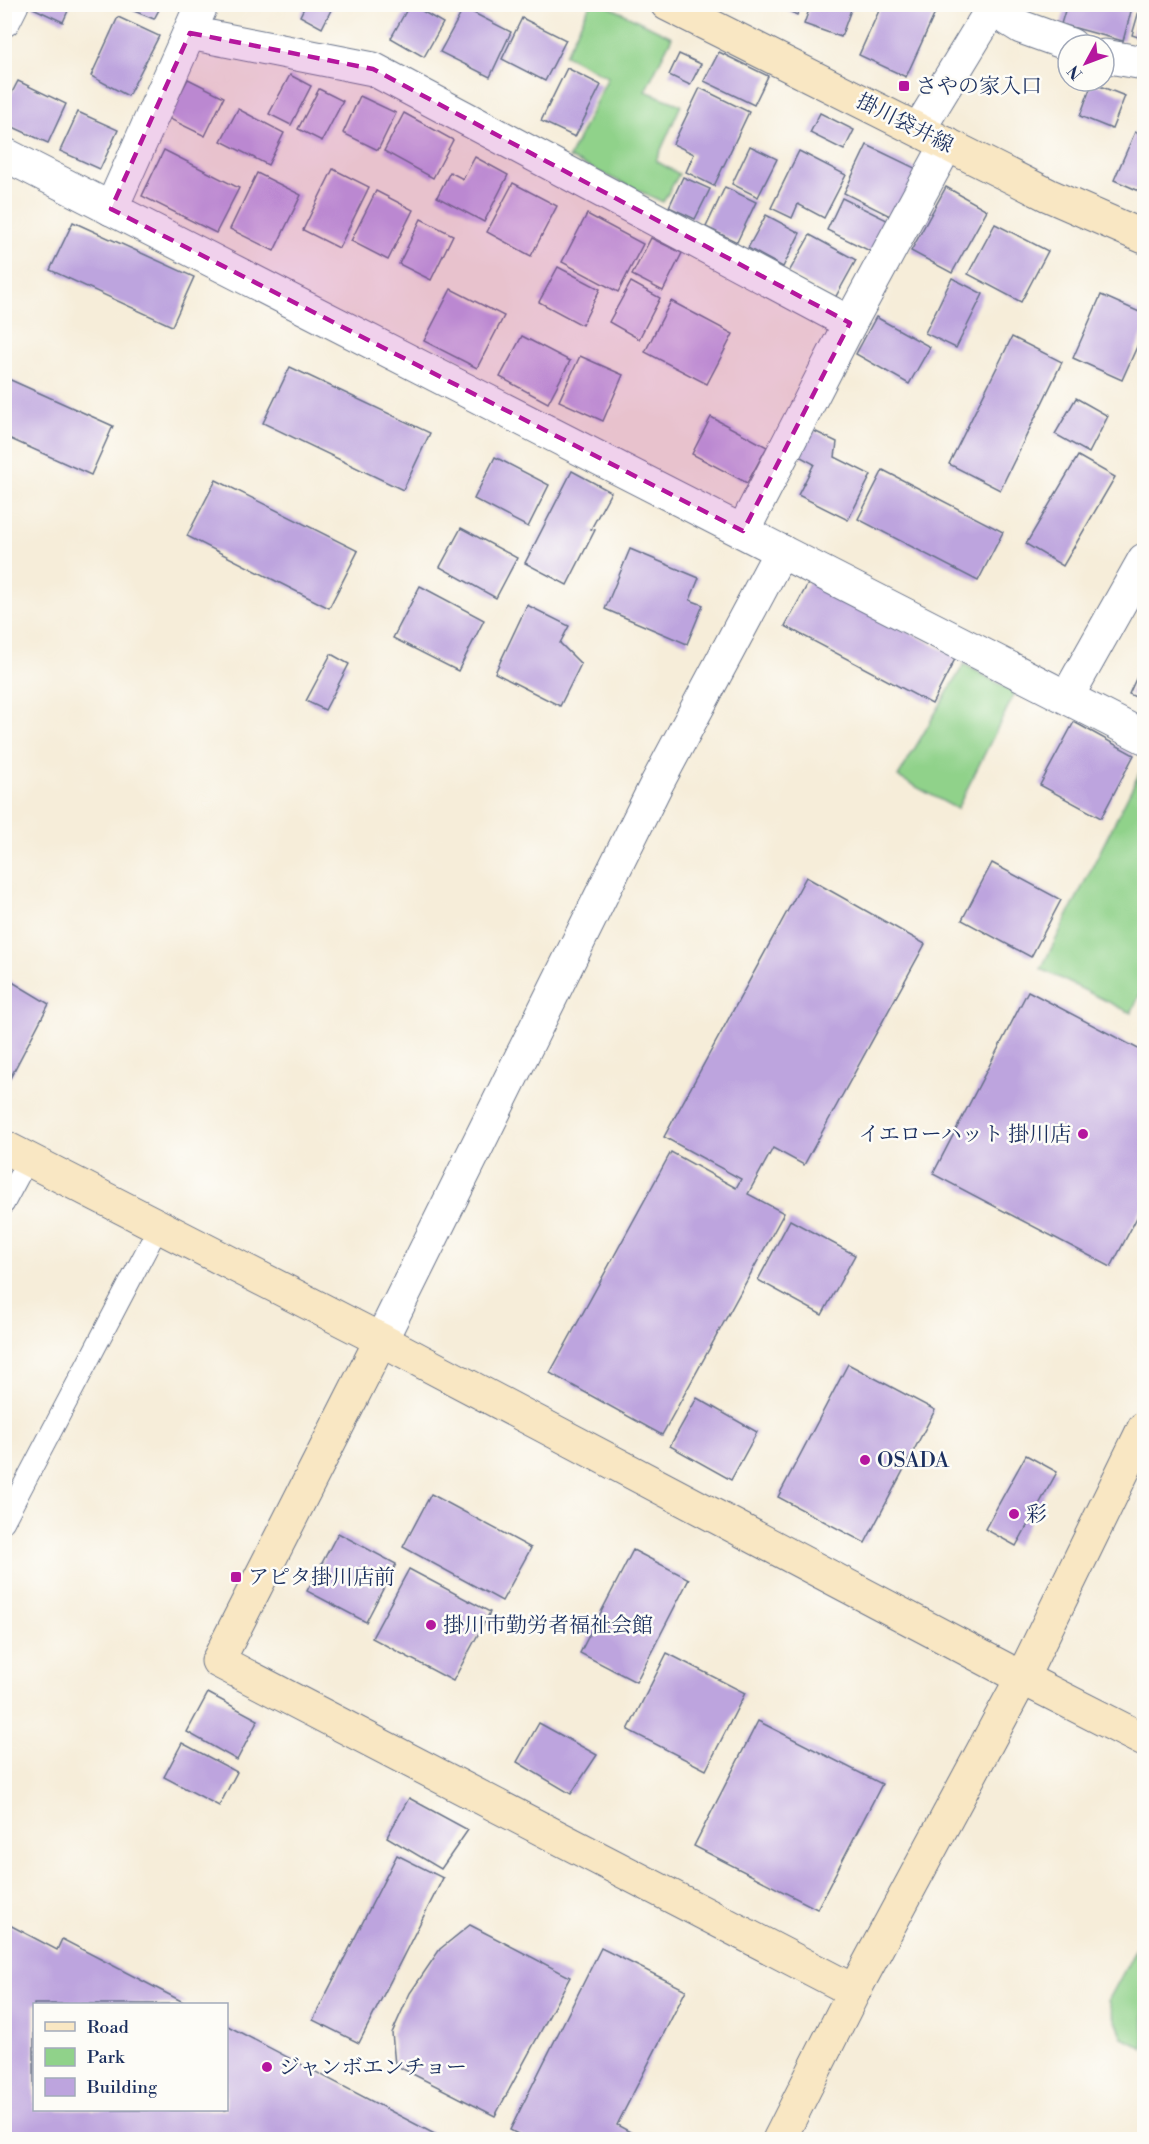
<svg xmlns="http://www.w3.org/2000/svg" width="1149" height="2144" viewBox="0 0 1149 2144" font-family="'Libre Bodoni','Noto Serif JP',serif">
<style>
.green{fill:#90d28a;stroke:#568074;stroke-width:1.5}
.building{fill:#bda4de}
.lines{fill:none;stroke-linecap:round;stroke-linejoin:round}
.lane-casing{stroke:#687289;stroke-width:22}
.street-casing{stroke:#687289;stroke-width:35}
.secondary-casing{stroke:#687289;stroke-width:35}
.lane{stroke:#fff;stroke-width:20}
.street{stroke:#fff;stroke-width:33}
.secondary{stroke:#f9e7c3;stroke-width:33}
.marked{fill:#b5179e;fill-opacity:0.2;stroke:#b5179e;stroke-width:4.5;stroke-dasharray:12 8;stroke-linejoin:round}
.poi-dot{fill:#b5179e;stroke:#fdfcf7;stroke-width:2}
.labels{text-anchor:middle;stroke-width:5;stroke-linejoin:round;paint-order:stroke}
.poi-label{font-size:21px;fill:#1b2f5e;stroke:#fdfcf7;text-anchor:start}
.street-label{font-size:21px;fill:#1b2f5e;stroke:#fdfcf7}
</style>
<rect width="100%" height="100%" fill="#fdfcf7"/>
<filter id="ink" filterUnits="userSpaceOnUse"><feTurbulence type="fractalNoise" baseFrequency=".0167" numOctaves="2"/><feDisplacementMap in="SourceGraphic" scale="12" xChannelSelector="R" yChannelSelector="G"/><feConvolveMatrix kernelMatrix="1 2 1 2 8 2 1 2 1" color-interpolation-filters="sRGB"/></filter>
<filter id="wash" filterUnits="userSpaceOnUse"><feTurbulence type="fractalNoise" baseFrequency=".008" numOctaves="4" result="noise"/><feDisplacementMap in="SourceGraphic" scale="24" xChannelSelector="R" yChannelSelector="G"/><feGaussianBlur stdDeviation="1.35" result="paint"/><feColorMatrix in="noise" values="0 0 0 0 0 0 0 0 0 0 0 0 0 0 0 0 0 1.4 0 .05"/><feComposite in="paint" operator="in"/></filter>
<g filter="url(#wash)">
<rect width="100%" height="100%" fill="#f6edd9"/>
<g class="green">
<path d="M590 5H606L672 37 645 91 681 105 656 161 679 174 663 202 569 158 608 77 565 55Z"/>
<path d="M964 664 1015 693 957 809 898 777Z"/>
<path d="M1144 764V986L1131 1013 1041 969Z"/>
<path d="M1144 1934V2049L1123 2038 1108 2001Z"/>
</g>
<g id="blocks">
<g class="building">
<path d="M34 4H71L63 22 33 8Z"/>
<path d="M125 4H162L154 19 124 7Z"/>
<path d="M306 4H334L322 28 300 16Z"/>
<path d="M410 4 443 23 424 57 391 38Z"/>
<path d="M774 4H802L797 15Z"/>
<path d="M811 4H853L841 37 804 24Z"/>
<path d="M882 4H922L936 11 906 77 859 55Z"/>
<path d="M1067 4H1133L1123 41 1061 24Z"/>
<path d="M1141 4H1144V39L1132 35Z"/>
<path d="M464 8 511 32 490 77 440 52Z"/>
<path d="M118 17 159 36 128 96 91 76Z"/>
<path d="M522 18 566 40 545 81 502 59Z"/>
<path d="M719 52 768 76 754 105 704 81Z"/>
<path d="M679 54 701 64 690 85 669 75Z"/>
<path d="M567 68 601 85 575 137 541 121Z"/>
<path d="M290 75 311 86 291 125 269 114Z"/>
<path d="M188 79 224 97 205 136 168 118Z"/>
<path d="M18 81 66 104 48 143 4 123V108Z"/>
<path d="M1092 83 1125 96 1112 129 1080 116Z"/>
<path d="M700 88 749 112 714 186 686 172 694 154 673 144Z"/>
<path d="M319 89 343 101 322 141 298 129Z"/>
<path d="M360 96 396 113 378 150 343 133Z"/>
<path d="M238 109 284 133 268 165 221 141Z"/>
<path d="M78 112 118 130 100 169 60 151Z"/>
<path d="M404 113 453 140 433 178 384 151Z"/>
<path d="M820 113 854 130 844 150 810 133Z"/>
<path d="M1135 132 1144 136V193L1114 180Z"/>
<path d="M867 145 921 171 898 220 844 193Z"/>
<path d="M750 146 777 159 758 197 732 184Z"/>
<path d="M164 150 239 188 216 233 142 196Z"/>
<path d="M799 151 846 175 824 218 798 204 792 218 771 208Z"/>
<path d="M475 157 508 175 484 222 437 197 450 172 463 179Z"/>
<path d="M333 169 369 187 339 248 303 230Z"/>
<path d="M257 173 301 195 274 251 230 229Z"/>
<path d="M683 177 710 189 695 219 669 207Z"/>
<path d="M513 183 557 206 531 256 487 232Z"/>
<path d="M725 187 756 202 737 242 706 227Z"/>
<path d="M946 187 987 210 952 273 911 251Z"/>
<path d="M376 191 413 210 388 260 351 241Z"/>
<path d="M842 198 893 223 878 255 827 230Z"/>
<path d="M587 214 643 244 618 292 562 262Z"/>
<path d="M766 215 800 233 783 267 748 248Z"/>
<path d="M421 219 453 235 431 280 399 264Z"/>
<path d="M73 222 194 277 172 326 50 270Z"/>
<path d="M995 224 1048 251 1021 302 968 274Z"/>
<path d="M810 235 856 260 835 298 789 272Z"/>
<path d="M651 238 682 253 663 291 632 275Z"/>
<path d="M558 267 600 289 582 325 539 302Z"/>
<path d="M952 278 983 294 956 348 925 333Z"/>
<path d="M631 282 660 298 639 339 609 322Z"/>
<path d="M451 289 504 316 477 368 424 341Z"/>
<path d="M1101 295 1144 314V331L1122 380 1073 358Z"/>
<path d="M671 301 733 334 707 384 645 352Z"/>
<path d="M876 317 930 347 909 384 856 354Z"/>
<path d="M522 336 570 361 548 403 500 377Z"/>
<path d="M1012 337 1062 362 1000 490 949 464Z"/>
<path d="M580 356 623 375 603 421 559 401Z"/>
<path d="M290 367 430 433 403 490 263 423Z"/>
<path d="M4 377 113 426 91 475 4 436Z"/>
<path d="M1076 398 1108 416 1089 453 1055 434Z"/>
<path d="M711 417 767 447 747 483 692 454Z"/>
<path d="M812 430 837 442 835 457 871 475 848 520 798 495 814 464 799 456Z"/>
<path d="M1078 456 1115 477 1063 566 1026 544Z"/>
<path d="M495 457 549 485 528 527 474 499Z"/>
<path d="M883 470 1003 532 978 581 858 519Z"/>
<path d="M572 471 611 492 591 529 595 530 567 585 525 563Z"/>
<path d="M216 480 358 551 329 608 187 536Z"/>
<path d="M461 528 517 558 496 598 440 567Z"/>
<path d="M630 549 699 578 690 600 703 605 687 644 605 609Z"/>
<path d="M810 580 956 657 932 704 785 626Z"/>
<path d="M420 586 484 620 458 671 393 638Z"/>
<path d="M527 605 569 626 560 643 581 664 560 706 495 673Z"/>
<path d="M331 654 349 664 325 710 306 701Z"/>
<path d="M1141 668 1144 670V701L1129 694Z"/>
<path d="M1074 722 1134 755 1101 818 1040 785Z"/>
<path d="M992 863 1061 900 1031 957 962 920Z"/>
<path d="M806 877 925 944 804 1165 773 1148 748 1194 784 1213 662 1435 550 1373 671 1152 736 1188 741 1179 664 1137Z"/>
<path d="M4 977 49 1004 6 1086 4 1085Z"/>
<path d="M1028 991 1144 1052V1204L1111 1267 933 1174Z"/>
<path d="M790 1220 855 1255 822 1315 758 1280Z"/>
<path d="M848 1364 935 1410 865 1543 778 1497Z"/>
<path d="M697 1398 757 1432 731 1480 670 1446Z"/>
<path d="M1026 1455 1057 1472 1016 1546 985 1529Z"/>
<path d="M431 1494 531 1548 502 1601 403 1547Z"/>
<path d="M338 1533 396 1564 366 1622 307 1591Z"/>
<path d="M633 1550 689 1579 636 1682 580 1653Z"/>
<path d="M409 1569 490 1612 453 1681 372 1638Z"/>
<path d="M667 1653 745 1693 706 1770 628 1730Z"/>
<path d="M208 1693 258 1720 237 1760 187 1732Z"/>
<path d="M758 1721 882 1784 817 1909 694 1846Z"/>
<path d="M539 1723 597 1755 571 1794 517 1762Z"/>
<path d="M182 1743 237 1772 219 1806 164 1777Z"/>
<path d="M409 1798 468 1830 441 1869 387 1837Z"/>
<path d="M397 1855 443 1878 359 2043 313 2020Z"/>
<path d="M4 1922 57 1950 62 1939 187 2004H34V2110H226V2025L446 2140H4Z"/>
<path d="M470 1925 570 1977 495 2116 395 2065 392 2033 410 1993 440 1949Z"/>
<path d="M601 1948 686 1990 617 2125 645 2140H529L510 2130Z"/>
</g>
</g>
</g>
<g filter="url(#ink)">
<use href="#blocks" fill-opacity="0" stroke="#687289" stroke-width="1.5"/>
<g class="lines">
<defs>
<g id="lane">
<path d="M4 1204 28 1159"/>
<path d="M4 1522 159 1226"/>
</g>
<g id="street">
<path d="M992 9 1021 27 1071 45"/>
<path d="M4 20 12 4"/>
<path d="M190 33 373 69 850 323"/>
<path d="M1104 56 1144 63"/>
<path d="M919 129 995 4"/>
<path d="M4 154 1144 737"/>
<path d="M111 209 202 4"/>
<path d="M743 531 850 323 947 144"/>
<path d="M1067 697 1144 560"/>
<path d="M381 1340 655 787 781 551"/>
</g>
<g id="secondary">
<path d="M667 4 1048 195 1144 237"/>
<path d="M4 1147 381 1340 1022 1678 1144 1740"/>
<path d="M381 1340 218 1661 854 1991"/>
<path d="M779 2140 854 1991 1022 1678 1144 1428"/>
</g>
</defs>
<use href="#lane" class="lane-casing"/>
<use href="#street" class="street-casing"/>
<use href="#secondary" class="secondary-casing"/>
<use href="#lane" class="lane"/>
<use href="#street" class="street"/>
<use href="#secondary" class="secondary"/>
</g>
</g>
<path class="marked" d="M190 33 373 69 850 323 743 531 111 209Z"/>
<g class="poi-dot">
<rect x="898" y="80" width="12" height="12" rx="3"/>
<circle cx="1083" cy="1134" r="6"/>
<circle cx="865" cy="1460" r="6"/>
<circle cx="1014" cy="1514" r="6"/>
<rect x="230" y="1571" width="12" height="12" rx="3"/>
<circle cx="431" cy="1625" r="6"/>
<circle cx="267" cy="2067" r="6"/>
</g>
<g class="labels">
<g class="poi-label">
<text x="916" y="93">さやの家入口</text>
<text x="1071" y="1141" text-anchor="end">イエローハット 掛川店</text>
<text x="877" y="1467">OSADA</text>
<text x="1026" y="1521">彩</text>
<text x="248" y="1584">アピタ掛川店前</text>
<text x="443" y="1632">掛川市勤労者福祉会館</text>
<text x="279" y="2074">ジャンボエンチョー</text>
</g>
<g class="street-label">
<text transform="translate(905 123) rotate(27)" y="7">掛川袋井線</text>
</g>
</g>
<rect width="1149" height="2144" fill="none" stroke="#fdfcf7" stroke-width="24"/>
<rect x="33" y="2003" width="195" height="108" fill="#fdfcf7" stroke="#a3aaba" stroke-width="1.5"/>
<rect x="45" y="2022" width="30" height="9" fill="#f9e7c3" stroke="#a3aaba" stroke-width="1.5"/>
<text x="87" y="2033" font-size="18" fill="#1b2f5e">Road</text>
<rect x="45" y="2048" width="30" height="18" fill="#90d28a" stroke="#a3aaba" stroke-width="1.5"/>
<text x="87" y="2063" font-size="18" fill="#1b2f5e">Park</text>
<rect x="45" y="2078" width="30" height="18" fill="#bda4de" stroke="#a3aaba" stroke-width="1.5"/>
<text x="87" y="2093" font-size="18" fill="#1b2f5e">Building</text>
<g transform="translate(1086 63) rotate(229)"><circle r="28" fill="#fdfcf7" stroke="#a3aaba" stroke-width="1.5"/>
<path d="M0-4.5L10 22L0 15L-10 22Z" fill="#b5179e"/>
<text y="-9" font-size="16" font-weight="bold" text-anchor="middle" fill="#1b2f5e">N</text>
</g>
</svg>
